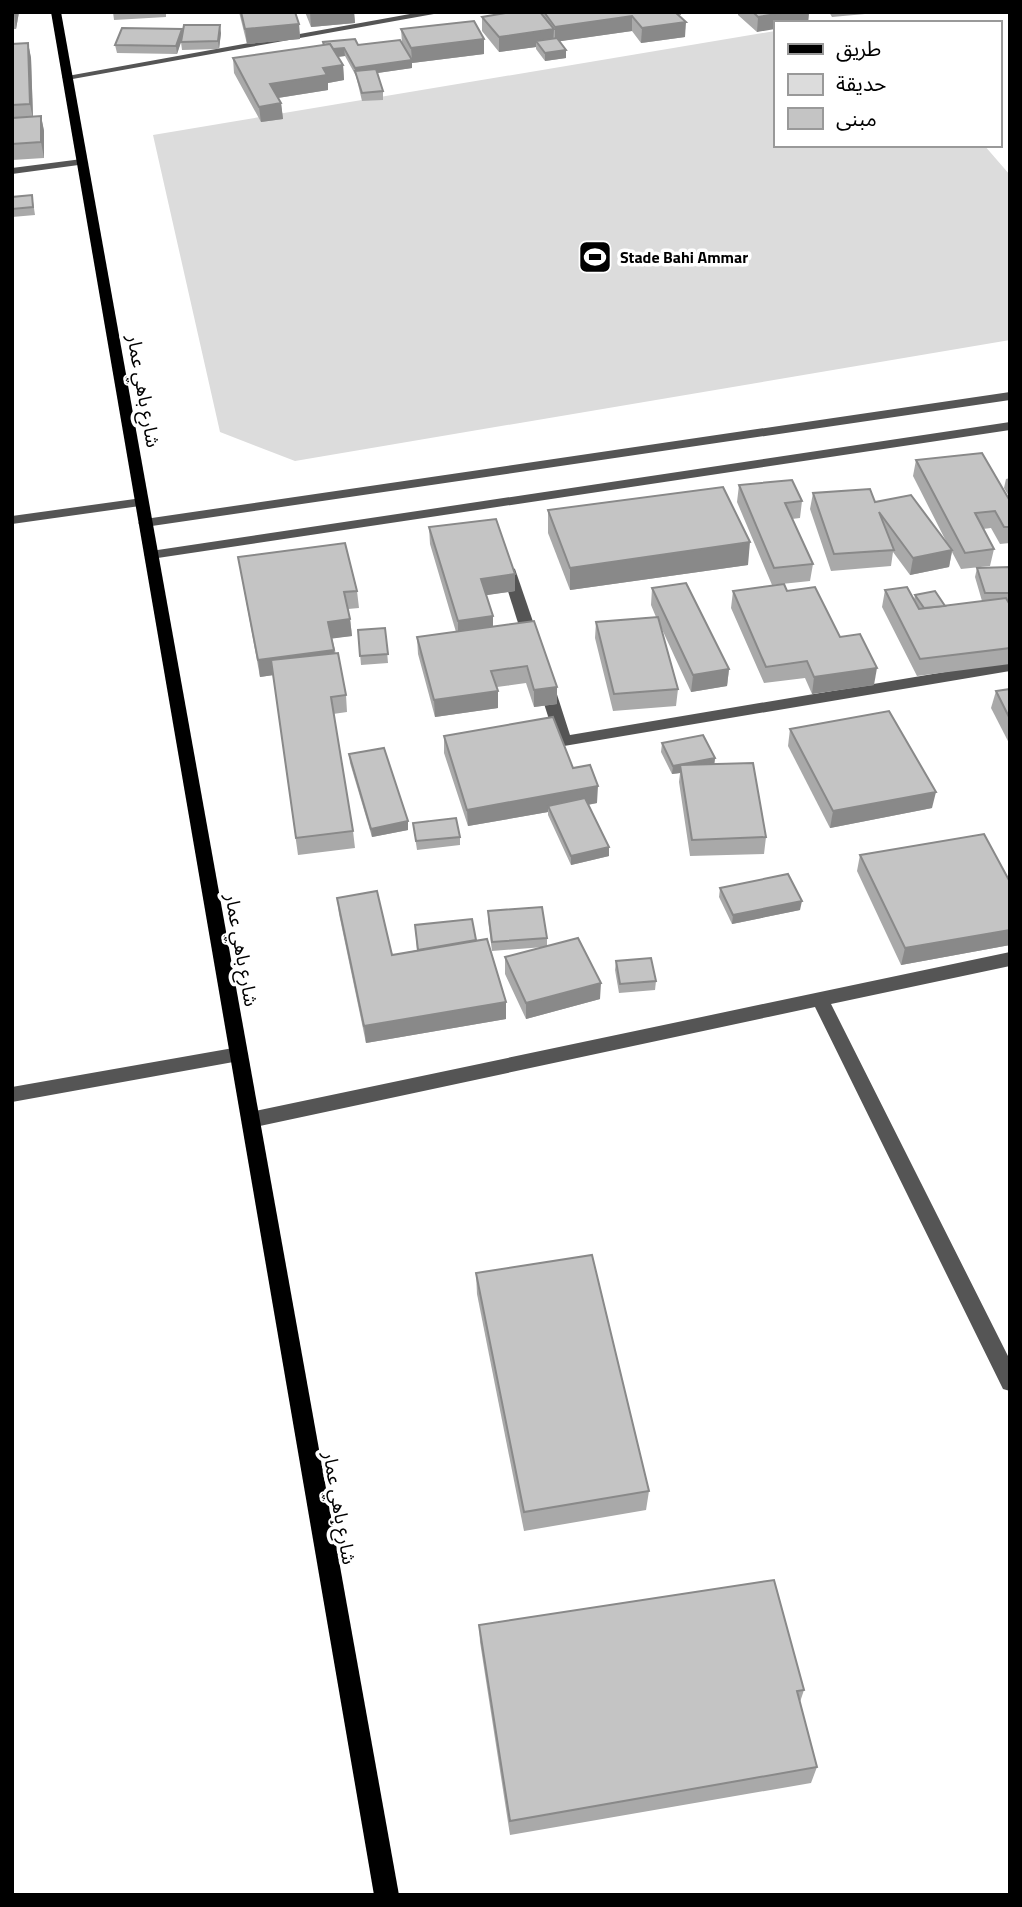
<svg xmlns="http://www.w3.org/2000/svg" width="1022" height="1907" viewBox="0 0 1022 1907" font-family="'Titillium Web','Noto Sans Arabic',sans-serif">
<style>
.green{fill:#dcdcdc}
.lines{fill:none;stroke-linecap:round;stroke-linejoin:round}
.minor{fill:#555;fill-rule:evenodd}
.major{fill:#000;fill-rule:evenodd}
.wall{fill:#a9a9a9}
.shaded-wall{fill:#898989}
.building{fill:#c4c4c4;stroke:#898989;stroke-width:2}
.labels{text-anchor:middle;stroke-width:7;stroke-linejoin:round;paint-order:stroke}
.far-poi-label{font-size:16px;font-weight:bold;fill:#000;stroke:#fff;text-anchor:start}
.street-label{font-size:19px;fill:#000;stroke:#fff}
</style>
<rect width="100%" height="100%" fill="#fff"/>
<path class="green" d="M775 31V145H984L1010 175V340L295 461 220 432 153 135Z"/>
<g class="lines">
<g class="minor">
<path d="M421 12H445L67 80 62 77Z"/>
<path d="M82 159 86 160V164L12 174V168Z"/>
<path d="M1010 392V400L145 527 138 523 145 519Z"/>
<path d="M1010 422V430L151 559 144 555 151 551Z"/>
<path d="M142 498 149 502 147 505 12 524V516Z"/>
<path d="M508 565 515 569 541 645 538 648H528L525 645 501 569Z"/>
<path d="M1010 661V671L564 746 556 741 537 682 545 677 553 682 570 735Z"/>
<path d="M1010 952V966L831 1004 1010 1360V1391L1003 1389 815 1007 251 1128 244 1125 242 1120 244 1115 251 1112Z"/>
<path d="M239 1047 245 1049 248 1054 245 1059 239 1061 12 1102V1087Z"/>
</g>
<path class="major" d="M51 12H61L399 1895H374Z"/>
</g>
<g class="wall">
<path d="M12 12H19L16 29H12Z"/>
<path d="M113 12H166V17L114 20Z"/>
<path d="M239 12H295L299 24 300 39 247 44Z"/>
<path d="M305 12H354L355 23 311 27Z"/>
<path d="M511 12H681V15H679L685 37 641 43 632 31 560 41 566 58 545 61 536 49V47L499 52 482 31V17Z"/>
<path d="M738 12H809L808 23H775L757 32 738 15Z"/>
<path d="M829 12H865V14L832 17Z"/>
<path d="M401 29 484 39V54L412 63V68L377 73 383 91V100L362 101 356 76 345 56 338 57 343 65 344 80 328 83V90L278 98 281 103 283 119 261 122 234 73 233 58 323 45V42L358 45 402 43Z"/>
<path d="M221 33 219 49 182 50 181 42 177 54 117 53 115 45 182 34Z"/>
<path d="M28 43 31 58 33 116H41L44 131V158L12 160V44Z"/>
<path d="M32 195 35 215 12 217V197Z"/>
<path d="M916 460 1010 501V543L1000 544 991 528 983 529 994 549 990 566 961 569 952 552 949 567 910 575 893 552 891 566 831 571 810 509 813 493 875 502 948 545 913 476Z"/>
<path d="M1010 478V498L1004 488 1006 479Z"/>
<path d="M739 485 802 501 800 518 792 519 813 564 810 581 772 585 737 502Z"/>
<path d="M548 510 748 565 570 590 548 533Z"/>
<path d="M429 527 515 574V591L486 595 493 616V627L557 704 534 707 526 683 497 687 498 708 435 717 418 654 417 637 456 632 430 544Z"/>
<path d="M238 557 357 591 359 608 348 609 350 619 352 636 332 638 346 695 347 712 333 714 353 831 355 848 298 855 273 675 260 677Z"/>
<path d="M1010 567V602H1008L1010 605V664L917 676 882 607 885 590 914 600 915 595 945 606 982 601 975 577 977 568Z"/>
<path d="M652 588 729 669 727 686 691 692 660 625 678 689 676 706 613 711 595 638 596 622 656 617 651 605Z"/>
<path d="M733 591H787L840 637 874 685 812 694 805 678 764 683 731 608Z"/>
<path d="M385 628 388 663 361 665 358 630Z"/>
<path d="M1010 689V745L991 708 996 691Z"/>
<path d="M790 729 932 808 830 828 788 746Z"/>
<path d="M444 736 573 768 597 803 588 805 609 847V856L571 865 548 815V812L468 826 444 753Z"/>
<path d="M662 743 715 758 714 764 766 837 764 854 690 856 679 782 680 773 672 774 661 752Z"/>
<path d="M349 754 408 821V830L372 837 350 763Z"/>
<path d="M413 823 460 837V845L417 850Z"/>
<path d="M860 855 1010 882V945L901 965 857 871Z"/>
<path d="M720 888 800 910 732 924 719 897Z"/>
<path d="M337 898 392 955 417 950 415 925 476 940 506 1019 366 1043 339 914Z"/>
<path d="M488 911 547 938V946L600 999 526 1019 505 974V957L544 947 492 951 488 920Z"/>
<path d="M616 961 656 981 655 990 619 993 615 970Z"/>
<path d="M476 1273 649 1491 646 1510 524 1531 477 1294Z"/>
<path d="M479 1625 804 1690 800 1702 817 1767 811 1783 510 1835 480 1642Z"/>
</g>
<g class="shaded-wall">
<path d="M14 12H19L16 29 14 14Z"/>
<path d="M310 12H354L355 23 311 27Z"/>
<path d="M789 12H809L808 23H775V29L757 32 758 17Z"/>
<path d="M632 16V31L555 42V27Z"/>
<path d="M686 22 685 37 641 43 642 28Z"/>
<path d="M299 24 300 39 247 44 245 29Z"/>
<path d="M220 25 221 33 219 49 218 41Z"/>
<path d="M182 29 183 36 177 54 176 46Z"/>
<path d="M554 29 553 44 536 41V47L499 52V37Z"/>
<path d="M484 39V54L412 63V68L357 76 355 71V76V68L412 60 411 48Z"/>
<path d="M28 43 31 58 33 119 30 104Z"/>
<path d="M344 48 345 56 326 58 325 50Z"/>
<path d="M566 50V58L545 61V53Z"/>
<path d="M343 65 344 80 328 83V90L271 99 270 84 323 68Z"/>
<path d="M281 103 283 119 261 122 259 107Z"/>
<path d="M41 116 44 131V158L41 142Z"/>
<path d="M750 542 748 565 570 590V568Z"/>
<path d="M952 550 949 567 910 575 913 558Z"/>
<path d="M515 574V591L481 596V579Z"/>
<path d="M493 616V633L458 638V621Z"/>
<path d="M350 619 352 636 329 639 328 622Z"/>
<path d="M334 650 336 666 260 677 258 660Z"/>
<path d="M877 668 874 685 812 694 814 677Z"/>
<path d="M729 669 727 686 691 692 693 675Z"/>
<path d="M557 687V704L534 707V690Z"/>
<path d="M498 691V708L435 717 434 700Z"/>
<path d="M715 758 714 767 680 765V773L672 774 673 766Z"/>
<path d="M598 786 597 803 551 811 548 806V812L468 826 467 810Z"/>
<path d="M936 792 932 808 830 828 833 811Z"/>
<path d="M408 821V830L372 837 371 829Z"/>
<path d="M609 847V856L571 865V856Z"/>
<path d="M802 901 800 910 732 924 733 915Z"/>
<path d="M1010 930V945L901 965 905 948Z"/>
<path d="M601 983 600 999 526 1019V1003Z"/>
<path d="M506 1002V1019L366 1043 364 1026Z"/>
</g>
<g class="building">
<path d="M241 12H295L299 24 245 29Z"/>
<path d="M511 12H540L554 29 499 37 482 17Z"/>
<path d="M544 12H675L686 22 642 28 632 16 555 27Z"/>
<path d="M753 12H789L758 17Z"/>
<path d="M474 21 484 39 411 48 401 29Z"/>
<path d="M184 25H220L218 41 181 42Z"/>
<path d="M122 28 182 29 176 46 115 45Z"/>
<path d="M557 38 566 50 545 53 536 41Z"/>
<path d="M355 39 358 45 400 40 412 60 355 68 344 48 333 49 330 44 324 45 323 42Z"/>
<path d="M28 43 30 104 12 105V44Z"/>
<path d="M330 44 343 65 323 68 327 75 270 84 281 103 259 107 233 58Z"/>
<path d="M376 69 383 91 362 93 355 71Z"/>
<path d="M41 116V142L12 144V118Z"/>
<path d="M32 195 33 207 12 209V197Z"/>
<path d="M982 453 1010 501V527H1004L995 511 975 513 994 549 965 553 916 460Z"/>
<path d="M792 480 802 501 785 503 813 564 774 568 739 485Z"/>
<path d="M723 487 750 542 570 568 548 510Z"/>
<path d="M870 489 875 502 911 495 952 550 913 558 879 512 894 550 834 554 813 493Z"/>
<path d="M496 519 515 574 481 579 493 616 458 621 429 527Z"/>
<path d="M345 543 357 591 344 592 350 619 328 622 334 650 258 660 238 557Z"/>
<path d="M1010 567V593H985L977 568Z"/>
<path d="M686 583 729 669 693 675 652 588Z"/>
<path d="M784 584 787 591 815 587 840 637 860 634 877 668 814 677 807 661 766 667 733 591Z"/>
<path d="M907 587 919 609 1006 598 1010 605V648L920 659 885 590Z"/>
<path d="M935 591 945 606 924 608 915 595Z"/>
<path d="M658 617 678 689 614 694 596 622Z"/>
<path d="M534 621 557 687 534 690 527 666 491 671 498 691 434 700 417 637Z"/>
<path d="M385 628 388 654 360 656 358 630Z"/>
<path d="M338 653 346 695 331 697 353 831 296 838 271 660Z"/>
<path d="M1010 689V719L996 691Z"/>
<path d="M889 711 936 792 833 811 790 729Z"/>
<path d="M553 717 573 768 590 765 598 786 467 810 444 736Z"/>
<path d="M703 735 715 758 673 766 662 743Z"/>
<path d="M384 748 408 821 371 829 349 754Z"/>
<path d="M753 763 766 837 692 840 680 765Z"/>
<path d="M585 798 609 847 571 856 548 806Z"/>
<path d="M456 818 460 837 416 841 413 823Z"/>
<path d="M984 834 1010 882V930L905 948 860 855Z"/>
<path d="M788 874 802 901 733 915 720 888Z"/>
<path d="M377 891 392 955 487 939 506 1002 364 1026 337 898Z"/>
<path d="M542 907 547 938 492 942 488 911Z"/>
<path d="M472 919 476 940 418 950 415 925Z"/>
<path d="M578 938 601 983 526 1003 505 957Z"/>
<path d="M651 958 656 981 620 984 616 961Z"/>
<path d="M592 1255 649 1491 524 1512 476 1273Z"/>
<path d="M774 1580 804 1690 797 1691 817 1767 510 1821 479 1625Z"/>
</g>
<defs>
<symbol id="stadium-square" viewBox="-11 -11 22 22"><rect x="-9" y="-9" width="18" height="18" rx="4" fill="#000" stroke="#fff"/><path d="M0-5a6.5 5 0 1 0 0 10a6.5 5 0 1 0 0-10ZM-3.5-1.8h7v3.6h-7Z" fill="#fff"/></symbol>
</defs>
<g fill-rule="evenodd">
<use href="#stadium-square" x="576" y="238" width="38" height="38"/>
</g>
<g class="labels">
<g class="far-poi-label">
<text x="620" y="263">Stade Bahi Ammar</text>
</g>
<g class="street-label">
<text transform="translate(144 391) rotate(80)" y="7">شارع باهي عمار</text>
<text transform="translate(242 950) rotate(80)" y="7">شارع باهي عمار</text>
<text transform="translate(340 1508) rotate(80)" y="7">شارع باهي عمار</text>
</g>
</g>
<rect width="1022" height="1907" fill="none" stroke="#000000" stroke-width="28"/>
<rect x="774" y="21" width="228" height="126" fill="#ffffff" stroke="#999999" stroke-width="2"/>
<rect x="788" y="44" width="35" height="10" fill="#000000" stroke="#999999" stroke-width="2"/>
<text x="836" y="56" font-size="21" fill="#000000">طريق</text>
<rect x="788" y="74" width="35" height="21" fill="#dcdcdc" stroke="#999999" stroke-width="2"/>
<text x="836" y="91" font-size="21" fill="#000000">حديقة</text>
<rect x="788" y="108" width="35" height="21" fill="#c4c4c4" stroke="#999999" stroke-width="2"/>
<text x="836" y="126" font-size="21" fill="#000000">مبنى</text>
</svg>
